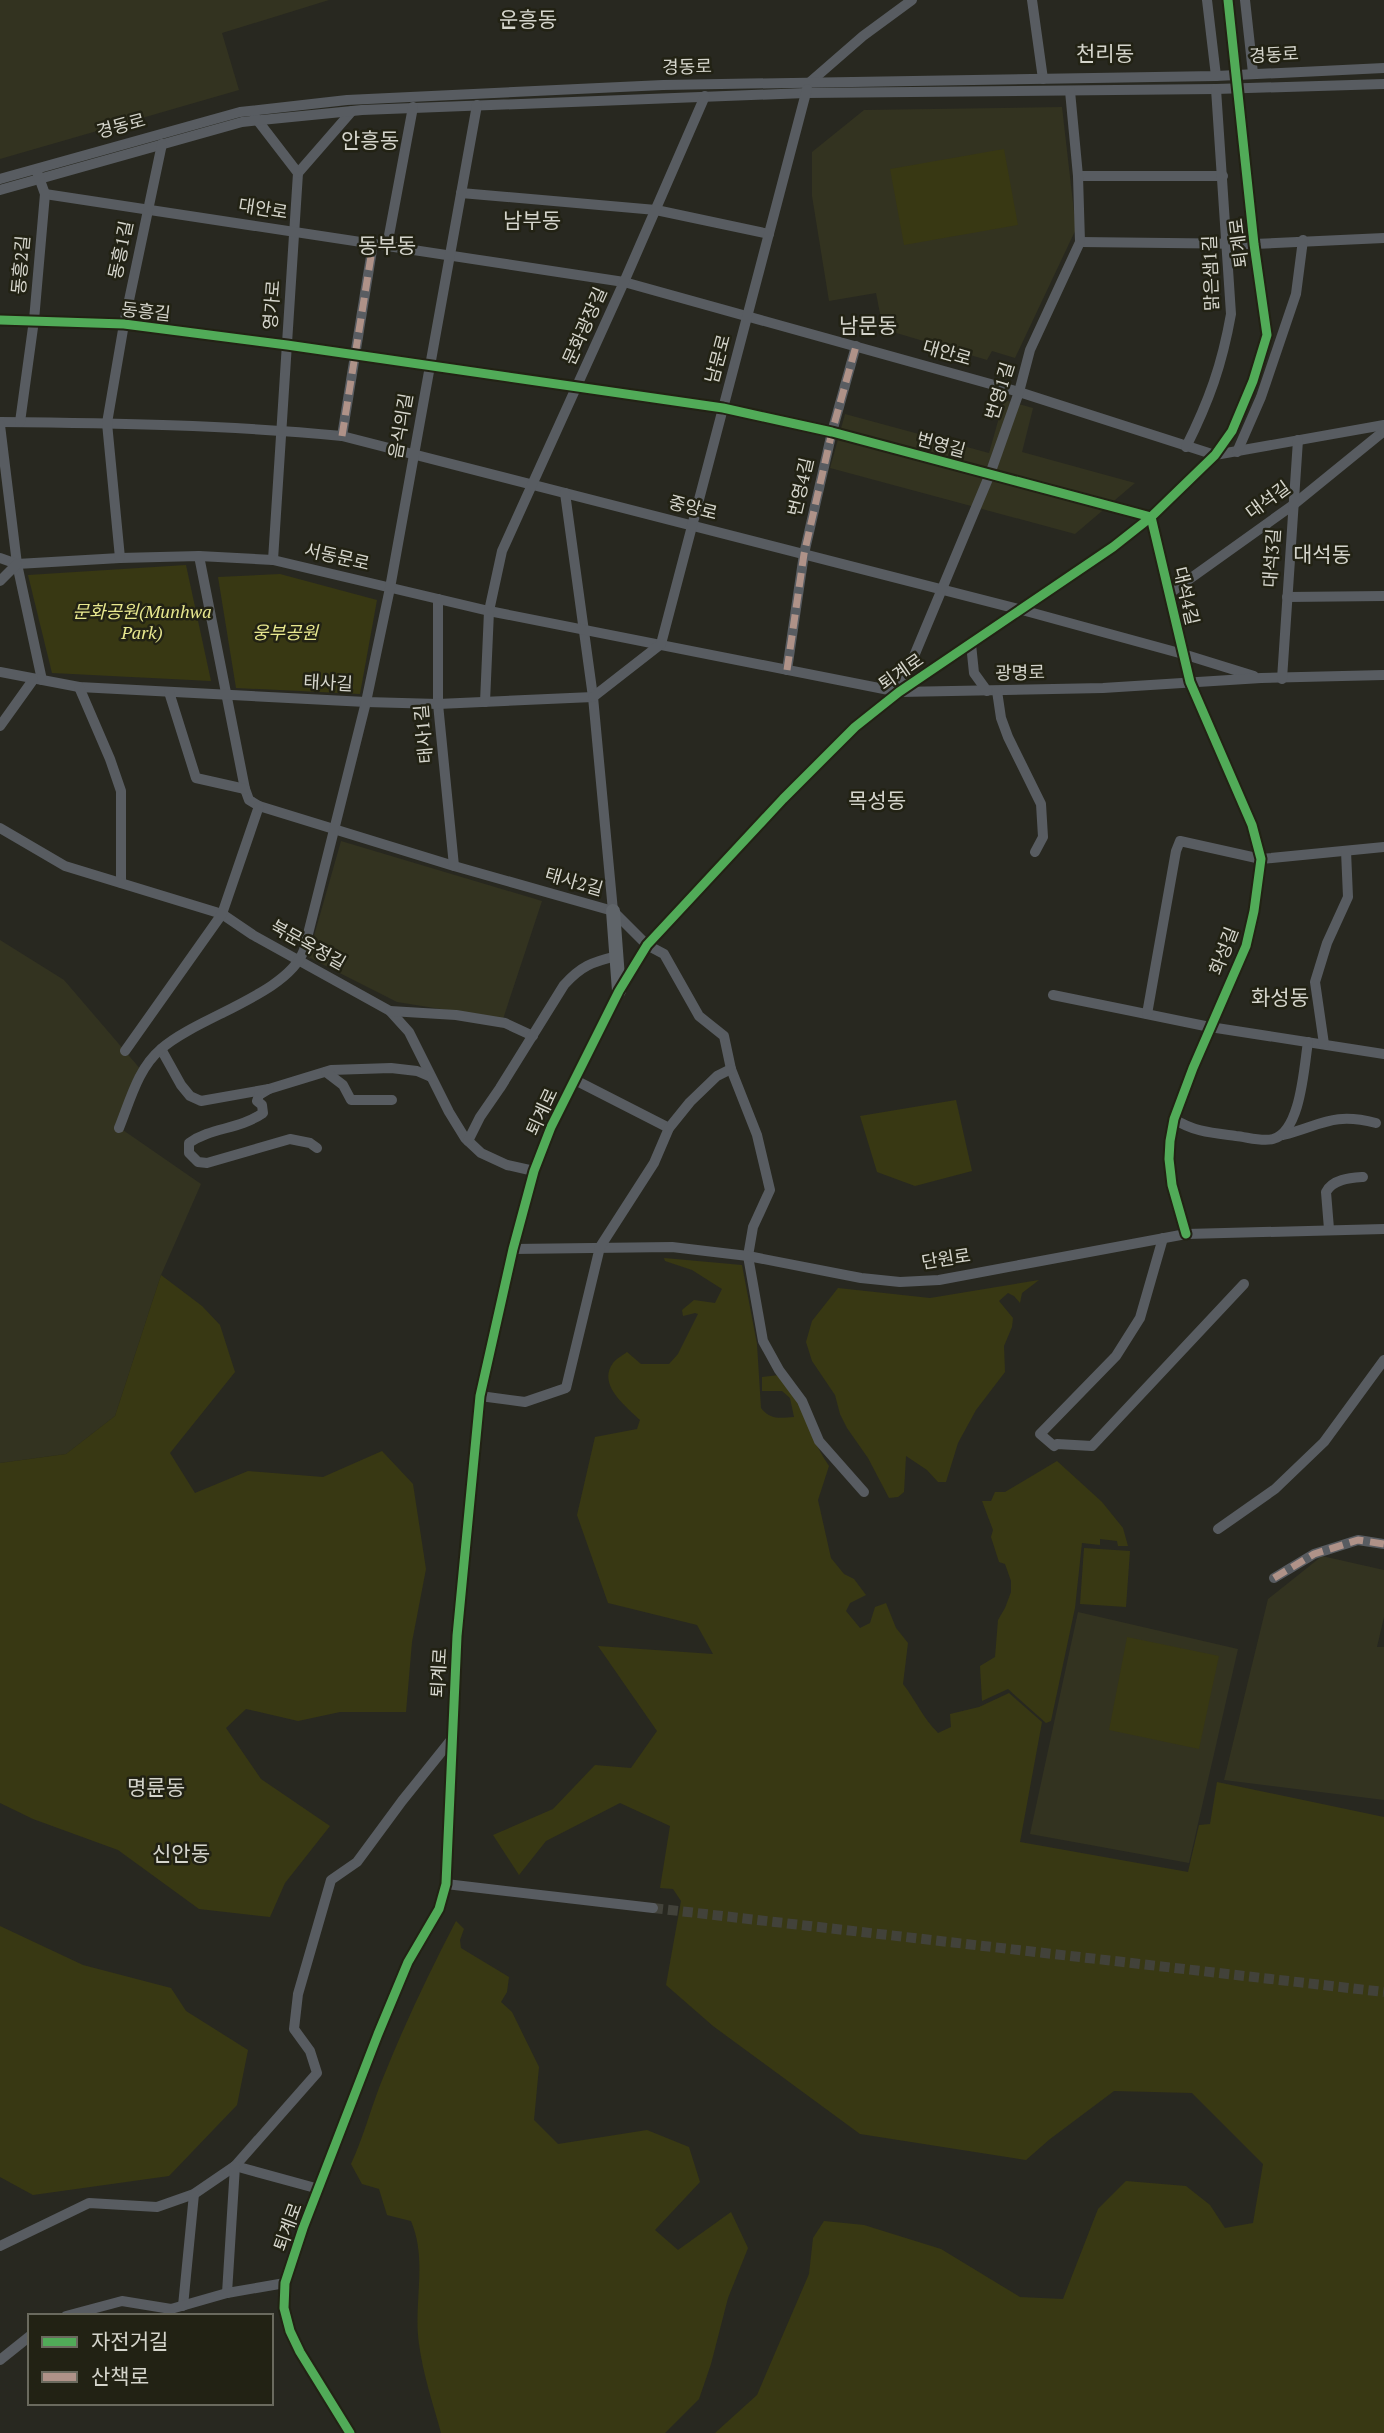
<svg xmlns="http://www.w3.org/2000/svg" width="1384" height="2433" viewBox="0 0 1384 2433" font-family="'PT Serif','Noto Sans KR',serif">
<style>
.built{fill:#333320}
.green{fill:#383813}
.lines{fill:none;stroke-linecap:round;stroke-linejoin:round}
.minor-tunnel{stroke:#42423a;stroke-width:10;stroke-dasharray:10 5;stroke-linecap:butt}
.minor{stroke:#585c61;stroke-width:10}
.major{stroke:#5f6469;stroke-width:14}
.quiet{stroke:#af9288;stroke-width:7;stroke-dasharray:14 7;stroke-linecap:butt}
.cycleway-casing{stroke:#222214;stroke-width:13}
.cycleway{stroke:#51ab58;stroke-width:9}
.labels{text-anchor:middle;stroke-width:5;stroke-linejoin:round;paint-order:stroke}
.street-label{font-size:18px;fill:#d5d5cc;stroke:#222214}
.park-label{font-size:18px;font-style:italic;fill:#e8e88f;stroke:#222214}
.quarter-label{font-size:21px;fill:#d5d5cc;stroke:#222214}
</style>
<rect width="100%" height="100%" fill="#282820"/>
<g class="built">
<path d="M0 0H329L222 33 239 90 0 159Z"/>
<path d="M1062 107 1076 229 1015 358 992 351 987 360 883 329 876 293 829 301 812 196V152L864 110Z"/>
<path d="M1004 400 1033 408 1022 452 1135 483 1075 534 830 468 845 414 989 453Z"/>
<path d="M341 841 542 901 503 1019 397 1002 308 957Z"/>
<path d="M0 940 64 980 142 1071 120 1128 201 1184 161 1275 115 1416 66 1454 0 1463Z"/>
<path d="M1322 1556 1384 1570V1617L1377 1647H1384V1800L1224 1780 1268 1599Z"/>
<path d="M1078 1612 1238 1649 1189 1863 1030 1834Z"/>
</g>
<g class="green">
<path d="M1004 149 1018 225 904 245 890 169Z"/>
<path d="M186 565 211 681 52 673 28 575Z"/>
<path d="M280 574 377 600 360 694 236 688 218 577Z"/>
<path d="M956 1100 972 1171 915 1186 877 1172 860 1116Z"/>
<path d="M664 1258 742 1265 757 1344 761 1408C770 1420 780 1418 794 1417L790 1398 782 1391H762V1377L779 1375C786 1384 795 1393 799 1403 808 1426 815 1445 829 1466L818 1500 831 1558 844 1574 854 1579 866 1595 850 1603 846 1611 860 1628 870 1623 875 1607 886 1603 896 1628 908 1643 903 1684C916 1701 923 1718 938 1733L951 1727 950 1714 979 1707 1009 1693 1042 1722 1020 1842 1188 1872 1199 1825 1210 1824 1217 1782 1384 1817V2433H715L757 2395 809 2274 813 2238 824 2221 864 2225 941 2249 1020 2297 1063 2299 1098 2209 1126 2181 1186 2186 1210 2205 1225 2228 1253 2223 1263 2164 1192 2093 1114 2091 1050 2139 1026 2160 860 2134 713 2026 666 1985 681 1901 673 1889 660 1888 670 1826 620 1803 546 1841 519 1875 493 1835 553 1809 595 1765 631 1768 657 1731 598 1646 713 1654 697 1625 608 1603 577 1515 595 1437 637 1429 640 1420C626 1406 597 1385 613 1363 616 1359 623 1355 627 1352L641 1364H669L678 1354 698 1314 695 1313 683 1316 682 1310 694 1300 715 1303 722 1289 692 1270 665 1261Z"/>
<path d="M161 1275 202 1306 220 1325 235 1372 170 1453 195 1493 248 1471 323 1477 382 1451 413 1484 426 1569 412 1642 406 1712H340L298 1721 246 1709 226 1728 261 1779 330 1826 285 1883 270 1917 199 1909 118 1850 33 1819 0 1803V1463L66 1454 115 1416Z"/>
<path d="M1039 1280 1022 1293 1020 1303 1014 1296 1008 1293 999 1301 1013 1318 1012 1327 1004 1346 1005 1372 976 1410 958 1443 946 1482H938L927 1470 906 1456 904 1492 898 1497 889 1498 868 1458 847 1428 840 1414 835 1395 812 1361 806 1342 812 1321 838 1288 930 1298Z"/>
<path d="M1057 1461 1102 1502 1123 1528 1128 1546H1118L1117 1541 1100 1539V1545L1082 1543 1075 1608 1051 1721 1046 1723 1008 1689 982 1701 980 1666 995 1657 998 1620 1005 1608 1011 1592V1581L1005 1564 999 1562 991 1537 993 1530 982 1501H991L995 1492H1005Z"/>
<path d="M1084 1548 1130 1551 1126 1607 1080 1604Z"/>
<path d="M1127 1637 1219 1656 1199 1749 1109 1730Z"/>
<path d="M456 1921 464 1929 460 1940 461 1948 509 1977 507 1992 501 2002 512 2012 539 2067 534 2120 558 2144 647 2130 689 2147 700 2182 655 2230 678 2250 731 2212 748 2248 728 2298 711 2364 699 2399 665 2433H441C433 2404 423 2374 419 2344 413 2302 428 2261 411 2221L387 2215 379 2189 362 2184 351 2164C365 2134 372 2103 385 2073 406 2021 430 1971 456 1921Z"/>
<path d="M0 1926 83 1965 171 1988 186 2011 248 2050 237 2105 169 2176 33 2195 0 2177Z"/>
</g>
<g class="lines">
<path class="minor-tunnel" d="M653 1908 1384 1992"/>
<g class="minor">
<path d="M1032 0 1043 79"/>
<path d="M1207 0 1216 76"/>
<path d="M1245 0 1253 73"/>
<path d="M809 83 863 36 912 0"/>
<path d="M255 117 298 173 273 560"/>
<path d="M298 173 352 111"/>
<path d="M1078 176H1223"/>
<path d="M0 179 240 112 347 100 663 85 1216 76 1384 68"/>
<path d="M0 190 242 122 362 110 806 93 1216 89 1384 84"/>
<path d="M461 193 656 210 769 234"/>
<path d="M45 194 624 282 1019 392 1215 455 1384 425"/>
<path d="M1080 242 1254 244 1384 238"/>
<path d="M387 246 413 107"/>
<path d="M0 320 124 324 287 345 723 408 832 432 1151 517 1190 682 1252 825 1261 859 1254 911 1246 946 1193 1068 1174 1119 1170 1141 1169 1159 1172 1185 1186 1234"/>
<path d="M0 422C114 423 228 425 342 436L1022 610 1183 654 1254 676"/>
<path d="M20 422 34 320 45 194 37 172"/>
<path d="M0 425 17 564 42 680"/>
<path d="M342 436 373 244"/>
<path d="M1186 447C1209 401 1222 365 1231 314L1216 89"/>
<path d="M1237 452 1261 397 1296 294 1303 240"/>
<path d="M565 493 593 697 613 911"/>
<path d="M199 556 245 789 249 800 259 806 454 866 613 911 647 945 664 954 699 1016 724 1036 731 1069 757 1135 770 1190 753 1227 748 1256 763 1341 779 1370 802 1401 819 1441 864 1492"/>
<path d="M0 558 17 564 120 558 199 556 273 560 489 611 899 692 1103 688 1261 678 1384 675"/>
<path d="M120 558 107 423 124 324 162 144"/>
<path d="M0 581 17 564"/>
<path d="M1170 593 1293 505 1384 431"/>
<path d="M1287 597 1384 596"/>
<path d="M438 599V704L454 866"/>
<path d="M661 644 807 89"/>
<path d="M971 644 974 673 987 691"/>
<path d="M787 670 804 554 832 432 856 346"/>
<path d="M0 672 79 687 366 702 438 704 593 697"/>
<path d="M1282 679 1298 440"/>
<path d="M79 687 110 759 121 791V883"/>
<path d="M997 691 1001 718 1008 737 1041 804 1043 837 1035 852"/>
<path d="M169 692 196 778 245 789"/>
<path d="M899 692 990 474 1019 392 1030 350 1080 242 1078 176 1070 91"/>
<path d="M593 697 661 644"/>
<path d="M485 702 489 611 502 551 624 282 705 96"/>
<path d="M0 726 33 680"/>
<path d="M0 828 65 866 222 914 253 935 390 1011 409 1032 449 1112 465 1138 481 1153 507 1165 534 1171"/>
<path d="M1053 995 1210 1027 1384 1054"/>
<path d="M390 1011 456 1015 505 1023 533 1036"/>
<path d="M1147 1014 1176 851 1180 841 1261 859 1384 847"/>
<path d="M1324 1044 1315 982 1327 943 1348 897 1346 851"/>
<path d="M161 1049 181 1085 190 1096 201 1101 269 1089 331 1070 391 1068 417 1071 431 1077"/>
<path d="M125 1051 222 914 259 806"/>
<path d="M326 1072 343 1085 351 1100H392"/>
<path d="M575 1080 669 1128"/>
<path d="M269 1089 259 1095 257 1101 262 1105 263 1113C238 1130 212 1127 189 1143V1153L198 1162 207 1163 290 1139 310 1143 317 1148"/>
<path d="M1174 1119C1194 1132 1213 1133 1236 1136 1247 1137 1262 1142 1273 1139 1301 1132 1304 1066 1308 1042"/>
<path d="M119 1128C130 1101 138 1068 161 1049 197 1017 288 994 304 950L366 702 390 588 477 105"/>
<path d="M1283 1135C1322 1125 1333 1112 1376 1123"/>
<path d="M468 1141 480 1117 500 1088 564 985C581 966 592 962 617 956"/>
<path d="M1329 1229 1326 1192C1333 1179 1350 1178 1363 1177"/>
<path d="M1163 1238 1140 1318 1116 1356 1040 1434 1054 1446 1057 1444 1092 1446 1244 1284"/>
<path d="M513 1249 672 1247 748 1256 861 1278 900 1282 939 1280 1186 1234 1384 1229"/>
<path d="M480 1396 525 1402 566 1388 600 1247 654 1163 669 1128 690 1102 717 1076 731 1069"/>
<path d="M1218 1529 1275 1489 1324 1442 1384 1360"/>
<path d="M1274 1578 1314 1554 1358 1540 1384 1544"/>
<path d="M446 1884 653 1908"/>
<path d="M235 2166 319 2189"/>
<path d="M0 2246 89 2203 157 2207 194 2194 235 2166 317 2073 310 2051 294 2029 298 1994 331 1880 357 1862 402 1801 451 1740"/>
<path d="M227 2293 235 2166"/>
<path d="M183 2306 194 2194"/>
<path d="M66 2316 122 2301 171 2309 227 2293 285 2283"/>
<path d="M0 2360 30 2336"/>
<path d="M350 2433 300 2352 290 2331 284 2308 285 2283 303 2228 378 2034 408 1962 439 1909 446 1884 457 1636 480 1396 513 1249 534 1171 551 1127 619 991 647 945 783 799 855 727 899 692 1113 547 1151 517 1215 455 1232 431 1253 381 1267 335 1254 244 1228 0"/>
</g>
<path class="major" d="M613 911 619 991"/>
<g class="quiet">
<path d="M342 436 373 244"/>
<path d="M787 670 804 554 832 432 856 346"/>
<path d="M1274 1578 1314 1554 1358 1540 1384 1544"/>
</g>
<defs>
<g id="cycleway">
<path d="M0 320 124 324 287 345 723 408 832 432 1151 517 1190 682 1252 825 1261 859 1254 911 1246 946 1193 1068 1174 1119 1170 1141 1169 1159 1172 1185 1186 1234"/>
<path d="M350 2433 300 2352 290 2331 284 2308 285 2283 303 2228 378 2034 408 1962 439 1909 446 1884 457 1636 480 1396 513 1249 534 1171 551 1127 619 991 647 945 783 799 855 727 899 692 1113 547 1151 517 1215 455 1232 431 1253 381 1267 335 1254 244 1228 0"/>
</g>
</defs>
<use href="#cycleway" class="cycleway-casing"/>
<use href="#cycleway" class="cycleway"/>
</g>
<g class="labels">
<g class="street-label">
<text transform="translate(1274 55) rotate(-3)" y="6">경동로</text>
<text transform="translate(687 67) rotate(-1)" y="6">경동로</text>
<text transform="translate(121 126) rotate(-15)" y="6">경동로</text>
<text transform="translate(263 209) rotate(9)" y="6">대안로</text>
<text transform="translate(1239 243) rotate(-97)" y="6">퇴계로</text>
<text transform="translate(121 250) rotate(-78)" y="6">동흥1길</text>
<text transform="translate(21 265) rotate(-85)" y="6">동흥2길</text>
<text transform="translate(1211 273) rotate(-92)" y="6">맑은샘1길</text>
<text transform="translate(272 305) rotate(-86)" y="6">영가로</text>
<text transform="translate(146 312) rotate(6)" y="6">동흥길</text>
<text transform="translate(585 326) rotate(-66)" y="6">문화광장길</text>
<text transform="translate(947 353) rotate(16)" y="6">대안로</text>
<text transform="translate(718 359) rotate(-75)" y="6">남문로</text>
<text transform="translate(1000 391) rotate(-73)" y="6">번영1길</text>
<text transform="translate(401 426) rotate(-80)" y="6">음식의길</text>
<text transform="translate(941 445) rotate(15)" y="6">번영길</text>
<text transform="translate(801 487) rotate(-77)" y="6">번영4길</text>
<text transform="translate(1268 500) rotate(-36)" y="6">대석길</text>
<text transform="translate(693 508) rotate(14)" y="6">중앙로</text>
<text transform="translate(337 557) rotate(13)" y="6">서동문로</text>
<text transform="translate(1272 558) rotate(-86)" y="6">대석3길</text>
<text transform="translate(1186 596) rotate(77)" y="6">대석4길</text>
<text transform="translate(901 672) rotate(-35)" y="6">퇴계로</text>
<text transform="translate(1020 673) rotate(-1)" y="6">광명로</text>
<text transform="translate(328 683) rotate(3)" y="6">태사길</text>
<text transform="translate(424 734) rotate(-95)" y="6">태사1길</text>
<text transform="translate(574 882) rotate(16)" y="6">태사2길</text>
<text transform="translate(308 945) rotate(29)" y="6">북문옥정길</text>
<text transform="translate(1224 951) rotate(-69)" y="6">화성길</text>
<text transform="translate(542 1112) rotate(-65)" y="6">퇴계로</text>
<text transform="translate(946 1259) rotate(-9)" y="6">단원로</text>
<text transform="translate(439 1673) rotate(-87)" y="6">퇴계로</text>
<text transform="translate(288 2227) rotate(-70)" y="6">퇴계로</text>
</g>
<g class="park-label">
<text x="142" y="618">문화공원(Munhwa<tspan x="142" dy="21">Park)</tspan></text>
<text x="285" y="639">웅부공원</text>
</g>
<g class="quarter-label">
<text x="528" y="27">운흥동</text>
<text x="1105" y="61">천리동</text>
<text x="370" y="148">안흥동</text>
<text x="532" y="228">남부동</text>
<text x="387" y="253">동부동</text>
<text x="868" y="333">남문동</text>
<text x="1322" y="562">대석동</text>
<text x="877" y="808">목성동</text>
<text x="1280" y="1005">화성동</text>
<text x="156" y="1795">명륜동</text>
<text x="181" y="1861">신안동</text>
</g>
</g>
<rect x="28" y="2314" width="245" height="91" fill="#222214" stroke="#6a6a5e" stroke-width="2"/>
<rect x="42" y="2337" width="35" height="10" fill="#51ab58" stroke="#6a6a5e" stroke-width="2"/>
<text x="91" y="2349" font-size="21" fill="#d5d5cc">자전거길</text>
<rect x="42" y="2372" width="35" height="10" fill="#af9288" stroke="#6a6a5e" stroke-width="2"/>
<text x="91" y="2384" font-size="21" fill="#d5d5cc">산책로</text>
</svg>
